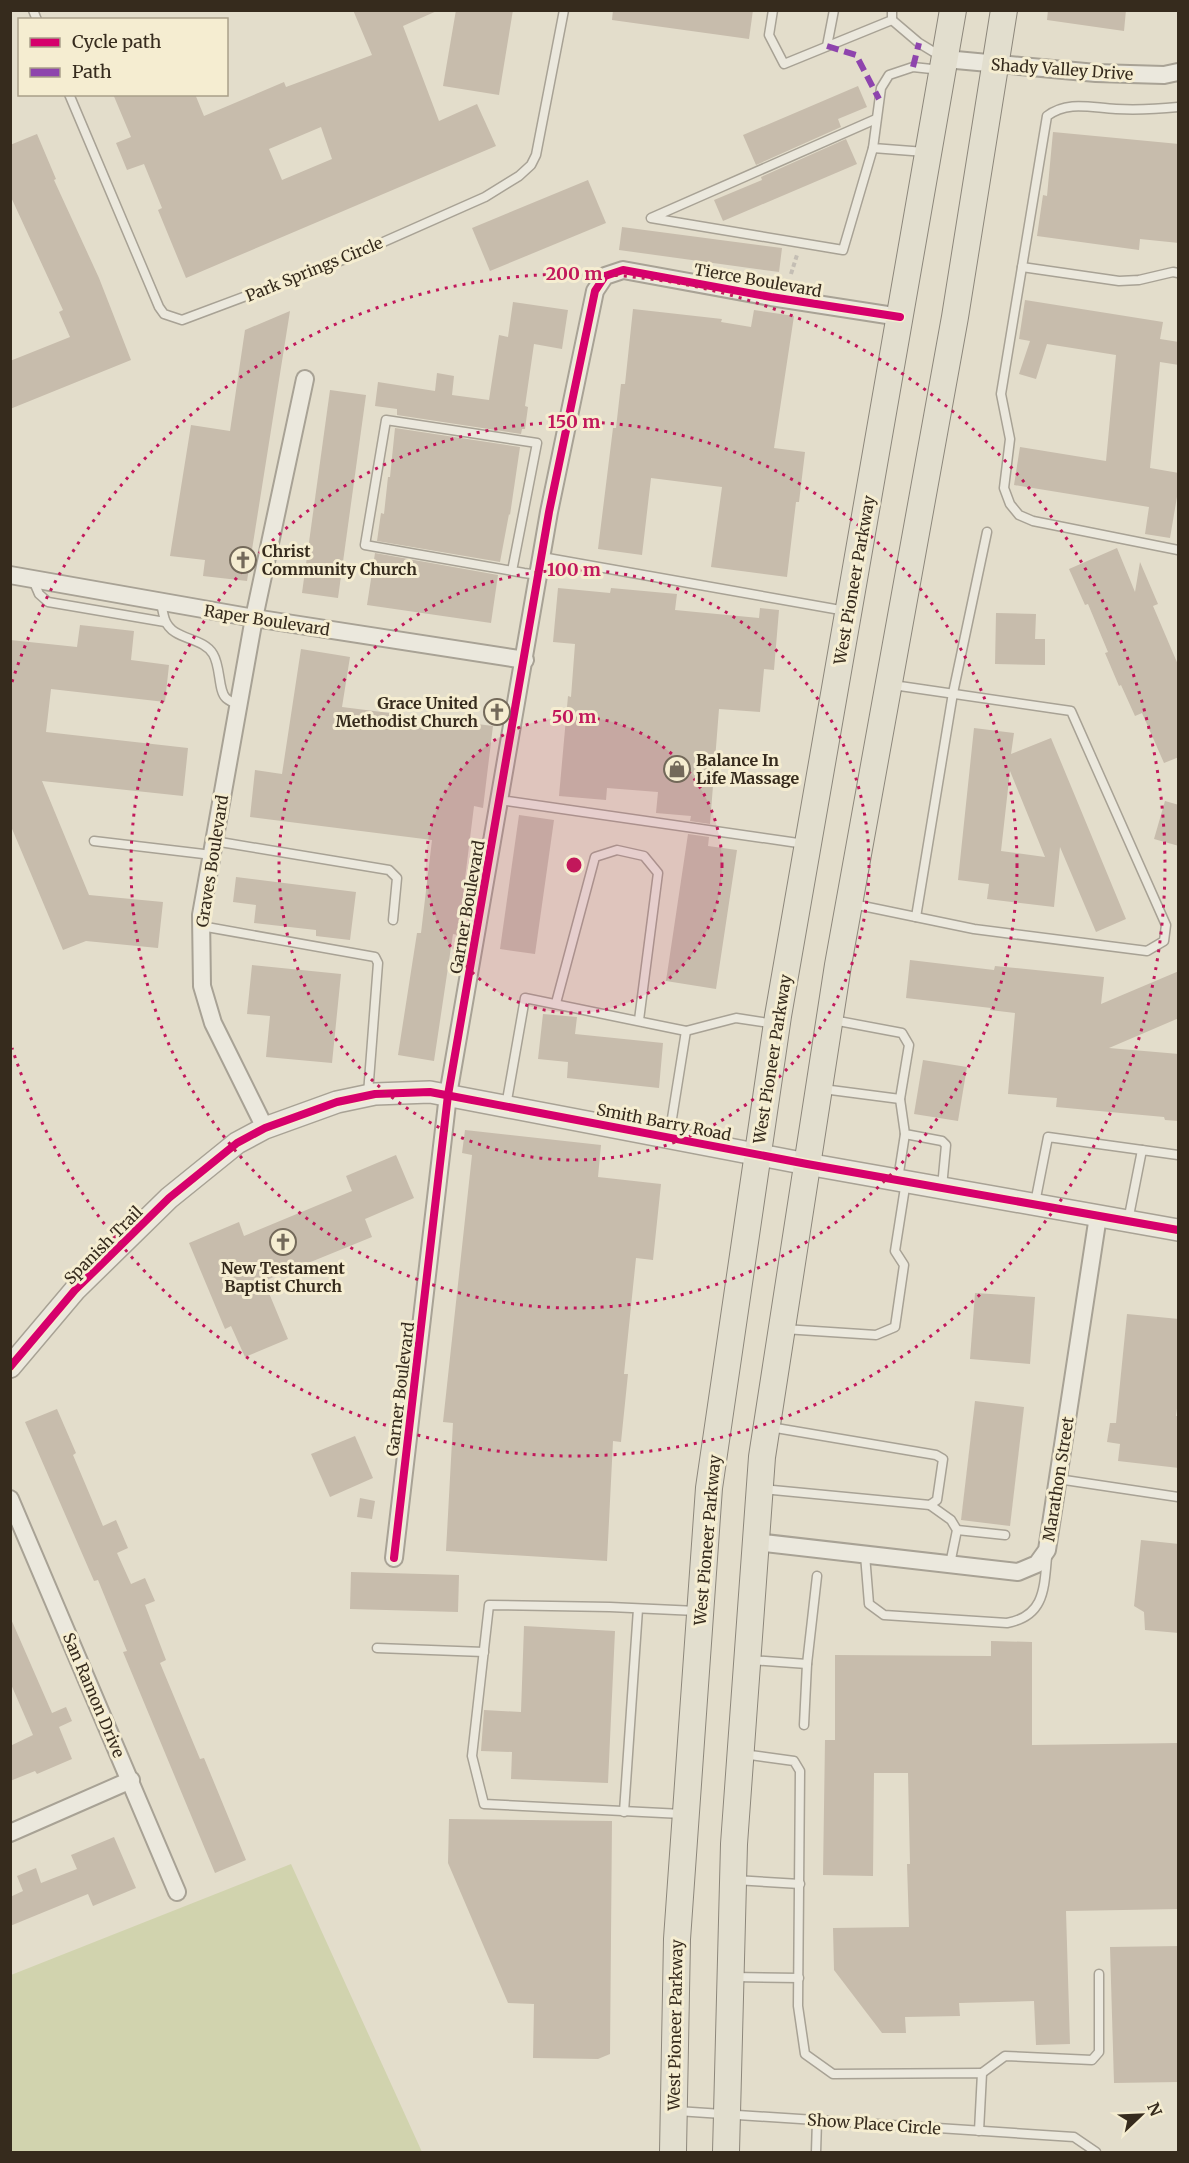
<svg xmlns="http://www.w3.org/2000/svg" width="1189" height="2163" viewBox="0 0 1189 2163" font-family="Merriweather,serif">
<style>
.green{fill:#d1d3ae}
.building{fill:#c7bcac;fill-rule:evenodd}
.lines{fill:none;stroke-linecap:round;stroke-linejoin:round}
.service-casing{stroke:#a8a295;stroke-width:11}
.minor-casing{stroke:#a8a295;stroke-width:20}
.tertiary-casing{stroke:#a8a295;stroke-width:24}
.primary-casing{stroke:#8d877b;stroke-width:28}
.path{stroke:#c4beb4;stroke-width:4;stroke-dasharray:4.5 3;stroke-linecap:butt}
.service{stroke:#ebe8dd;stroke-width:8}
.minor{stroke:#ebe8dd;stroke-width:16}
.tertiary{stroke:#ebe8dd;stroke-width:21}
.primary{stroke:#e2dece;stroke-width:26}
.quiet{stroke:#8e44ad;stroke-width:6;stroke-dasharray:12 6;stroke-linecap:butt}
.cycleway-casing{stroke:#f5edd1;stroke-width:11}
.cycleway{stroke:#d6006c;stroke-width:8}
.ring{fill:none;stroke:#c2185b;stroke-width:3;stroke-dasharray:3 6}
.labels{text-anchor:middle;stroke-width:6;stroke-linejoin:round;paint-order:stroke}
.street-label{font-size:16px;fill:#362b1d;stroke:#f5edd1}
.poi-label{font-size:16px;font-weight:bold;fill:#362b1d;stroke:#f5edd1;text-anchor:start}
.centre{fill:#c2185b;stroke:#f5edd1;stroke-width:3}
.ring-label{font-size:18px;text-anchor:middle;font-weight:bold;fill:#c2185b;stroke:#f5edd1;stroke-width:6;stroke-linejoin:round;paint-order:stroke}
</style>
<rect width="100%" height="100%" fill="#e3ddcb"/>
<path class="green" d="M291 1864 422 2152H11V1975Z"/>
<g class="building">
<path d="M353 10H439L403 26 439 121 477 104 496 146 186 278 158 210 162 208 144 164 127 170 116 143 131 137 113 94H195L204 116 284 82 286 87 372 55ZM321 127 332 159 282 180 269 149Z"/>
<path d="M456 10H513L499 95 443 86Z"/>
<path d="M613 10H753L749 39 612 20Z"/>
<path d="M1048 10H1126L1124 31 1047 20Z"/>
<path d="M858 86 867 107 838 119 841 127 756 165 743 135Z"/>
<path d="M1053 132 1179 144V243L1140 239 1139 250 1037 236 1043 195 1047 196Z"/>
<path d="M37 134 56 179 54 180 99 278 131 360 10 409V361L70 337 59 312 63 310 10 195V145Z"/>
<path d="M846 139 857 164 723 221 714 200 762 180 761 177Z"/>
<path d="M588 180 606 223 490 271 472 228Z"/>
<path d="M622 227 782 248 779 272 619 250Z"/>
<path d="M1025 300 1163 322 1160 339 1179 342V365L1160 362 1150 468 1179 473V485L1170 538 1145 534 1149 507 1014 485 1020 447 1106 461 1116 355 1047 344 1036 379 1019 374 1030 341 1019 339Z"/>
<path d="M513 302 568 310 562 349 534 344 525 406 528 407 525 429H522L521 434 397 415V409L375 406 378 382 435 391 437 373 454 376 452 395 489 400 499 335 508 337Z"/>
<path d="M633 309 722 319 721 322 751 327 754 310 794 316 774 448 805 452 799 502H796L787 577 711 567 722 487 651 478 642 555 598 549 613 428H616L621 384H625Z"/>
<path d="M290 311 247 581 203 576 205 560 170 556 191 425 230 431 245 330Z"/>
<path d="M330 390 366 395 338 598 302 593Z"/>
<path d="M395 428 520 447 510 515 509 514 500 562 377 541 381 513 384 514 388 477H390Z"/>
<path d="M1117 548 1135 592 1140 562 1158 604 1153 606 1179 667V757L1164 763 1142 713 1135 716 1121 685 1119 686 1105 653 1108 652 1088 604 1085 605 1069 569Z"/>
<path d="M375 553 498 575 491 623 367 605Z"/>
<path d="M558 588 610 593 611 588 677 594 675 610 759 618 760 608 779 610 774 670 764 669 760 712 719 709 710 824 690 821 691 816 656 813 658 792 607 788 606 800 559 796 568 696 571 697 575 644 553 642Z"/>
<path d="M996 613 1036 614 1035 639H1045V665L995 664Z"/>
<path d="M80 625 134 631 131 660 169 665 165 702 51 689 46 732 188 748 183 796 42 781 89 895 163 902 158 948 86 941 63 950 10 824V640L77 647Z"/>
<path d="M301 649 350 657 342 707 493 726 483 808 474 806 458 935 453 934 434 1061 398 1055 417 933H421L432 840 250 817 255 770 282 774Z"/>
<path d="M974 728 1014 733 1011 754 1051 738 1126 919 1096 932 1060 847 1054 907 987 899 989 884 958 880ZM1010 771 1045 857 1001 851Z"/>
<path d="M1165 801 1179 805V846L1154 839Z"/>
<path d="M519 815 554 820 535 954 500 949Z"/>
<path d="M688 834 709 837 708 846 737 850 716 989 666 981Z"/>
<path d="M236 877 356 892 350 940 316 936V930L254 923 256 905 233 902Z"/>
<path d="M910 960 994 970 995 966 1104 977 1101 1004 1179 971V1018L1109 1048 1179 1054V1121L1165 1120 1164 1117 1056 1107 1057 1098 1008 1094 1015 1013 990 1010 991 1008 906 998Z"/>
<path d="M252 965 341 974 332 1063 266 1057 270 1016 247 1014Z"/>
<path d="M543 1014 577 1017 575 1034 663 1043 659 1088 567 1078 568 1062 538 1059Z"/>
<path d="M923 1060 967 1067 958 1121 914 1114Z"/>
<path d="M465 1130 601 1145 598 1177 661 1184 653 1260 636 1258 624 1374H628L621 1442 613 1441 607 1561 446 1551 453 1423 443 1422 472 1155 462 1153Z"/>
<path d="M396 1155 414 1198 365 1219 372 1237 264 1281 288 1339 245 1357 231 1326 225 1329 189 1243 239 1222 244 1236 352 1191 346 1176Z"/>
<path d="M975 1293 1035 1297 1030 1364 970 1359Z"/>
<path d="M1127 1314 1179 1319V1393L1176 1416H1179V1468L1118 1461 1120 1444 1107 1442 1110 1423H1116Z"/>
<path d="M975 1401 1024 1407 1010 1526 961 1520Z"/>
<path d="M57 1409 76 1453 73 1455 103 1526 116 1520 128 1548 117 1553 131 1584 145 1578 155 1601 145 1605 166 1660 160 1663 200 1759 204 1758 246 1860 215 1873 123 1652 127 1651 98 1580 94 1581 25 1422Z"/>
<path d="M355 1436 373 1478 330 1497 311 1454Z"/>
<path d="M360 1498 375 1501 372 1519 357 1517Z"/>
<path d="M1141 1540 1179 1544V1633L1145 1630 1144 1612 1134 1606Z"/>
<path d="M351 1572 459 1575 458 1612 350 1609Z"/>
<path d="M11 1619 52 1713 66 1707 72 1721 59 1727 72 1759 37 1774 35 1771 10 1781V1746L33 1735 10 1682Z"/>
<path d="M524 1626 615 1631 608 1783 511 1779 512 1752 481 1751 484 1710 521 1712Z"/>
<path d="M991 1641 1032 1642V1745L1179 1743V1909L1066 1911 1070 2044 1036 2045 1034 2001 959 2003 960 2016 905 2017 906 2033H882L834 1970 833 1928 909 1927 907 1864H910L908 1773H874L873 1876 823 1875 825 1740H835V1655L991 1656Z"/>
<path d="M449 1819 612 1821 610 2054 598 2059 533 2058 534 2004 508 2003 448 1863Z"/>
<path d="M114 1837 136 1888 93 1906 88 1894 10 1926V1897L23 1891 17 1876 36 1868 41 1883 77 1869 71 1855Z"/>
<path d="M1179 1946V2082L1114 2083 1110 1947Z"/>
</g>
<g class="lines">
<defs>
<g id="service">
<path d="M33 10 37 20"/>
<path d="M773 10 769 35 784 64 892 20V10"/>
<path d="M892 20 919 43 942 57"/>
<path d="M827 46 834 10"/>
<path d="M69 94 159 307 164 314 182 320 345 259 485 197 519 176 531 165 536 155 564 10"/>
<path d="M1178 107C1158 109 1137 110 1116 109 1092 108 1068 100 1047 116L1001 394 1010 439 1004 488 1010 504 1019 515 1033 521 1178 550"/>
<path d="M873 148 843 250 651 218 876 119"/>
<path d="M925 152 873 148 881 88 889 75 913 67 941 70"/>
<path d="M1022 267 1119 281 1139 280 1173 272 1178 273"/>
<path d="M542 557 846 611"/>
<path d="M512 571 537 443 386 420 365 545 524 573 539 575"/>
<path d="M33 580 39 594 48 602 165 622"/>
<path d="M161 602C162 608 163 614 165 620 173 641 202 636 213 654 221 667 218 691 226 698 229 701 235 703 238 705"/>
<path d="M500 800 805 844"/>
<path d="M94 841 212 855"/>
<path d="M214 841 389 870 397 878 393 920"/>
<path d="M853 904 974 929 1147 951 1164 941 1166 925 1071 711 893 685"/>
<path d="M916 917 953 693 987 532"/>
<path d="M201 926 375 957 378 963 368 1094"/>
<path d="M556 1003 595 857 617 850 644 856 658 873 639 1020"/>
<path d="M833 1020 902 1033 909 1045 900 1099 905 1134 942 1141 946 1145 942 1187"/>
<path d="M823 1089 900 1099"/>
<path d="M506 1106 525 998 686 1031 736 1018 775 1024"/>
<path d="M669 1137 686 1031"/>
<path d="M898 1179 905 1134"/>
<path d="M1035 1203 1048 1137 1142 1150"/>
<path d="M1128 1221 1142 1150 1178 1155"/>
<path d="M784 1329 876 1335 895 1327 904 1265 895 1251 906 1181"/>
<path d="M1058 1479 1178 1497"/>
<path d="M762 1489 930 1505 937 1500 943 1459 936 1455 770 1427"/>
<path d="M930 1505 951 1520 957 1530 950 1564"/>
<path d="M957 1530 1005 1535"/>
<path d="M865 1555 869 1604 884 1615 1007 1623C1044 1616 1044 1590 1047 1557"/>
<path d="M377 1648 484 1652"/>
<path d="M750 1660 807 1664 817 1576"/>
<path d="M804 1725 807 1664"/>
<path d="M743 1754 794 1761 800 1771 798 2006 805 2054 833 2074 982 2073 979 2131"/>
<path d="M624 1812 638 1609"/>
<path d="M682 1814 484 1804 472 1756 489 1605 610 1607 697 1611"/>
<path d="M735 1880 800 1884"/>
<path d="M733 1977 799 1978"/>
<path d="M982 2073 1005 2056 1092 2060 1099 2052V1974"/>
<path d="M677 2111 1074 2137 1096 2152"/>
<path d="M816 2152 817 2120"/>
</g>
<g id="minor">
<path d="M945 59 1096 73 1164 75 1178 72"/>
<path d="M10 575 254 618 525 660"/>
<path d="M265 1128 213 1023 202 986 201 915 254 618 305 379"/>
<path d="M10 1499 177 1892"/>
<path d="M756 1542 1018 1572 1037 1564 1047 1550 1098 1216"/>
<path d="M394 1558 448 1095 549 512 595 291 605 276 623 270 771 297 900 317"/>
<path d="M10 1833 131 1780"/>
</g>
<path id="tertiary" d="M10 1367 75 1290 169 1198 237 1143 265 1128 337 1102 375 1094 430 1092 807 1164 1178 1230"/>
<g id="primary">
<path d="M673 2152 677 1939 709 1488 778 1016 953 10"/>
<path d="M726 2152 734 1844 762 1457 838 965 955 317 1004 10"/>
</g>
</defs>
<use href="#service" class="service-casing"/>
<use href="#minor" class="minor-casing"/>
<use href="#tertiary" class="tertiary-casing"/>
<use href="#primary" class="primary-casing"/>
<path class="path" d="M791 274 797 255"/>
<use href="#service" class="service"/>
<use href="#minor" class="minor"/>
<use href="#tertiary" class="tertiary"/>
<use href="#primary" class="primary"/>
<g class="quiet">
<path d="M827 46 856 55 879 99"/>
<path d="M913 67 919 43"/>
</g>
<defs>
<g id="cycleway">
<path d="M10 1367 75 1290 169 1198 237 1143 265 1128 337 1102 375 1094 430 1092 807 1164 1178 1230"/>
<path d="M394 1558 448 1095 549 512 595 291 605 276 623 270 771 297 900 317"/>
</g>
</defs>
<use href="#cycleway" class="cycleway-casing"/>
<use href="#cycleway" class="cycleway"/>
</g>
<circle cx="574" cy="865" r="148" fill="#c2185b" fill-opacity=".12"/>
<g class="ring">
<circle cx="574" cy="865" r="148"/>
<circle cx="574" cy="865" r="295"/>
<circle cx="574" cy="865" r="443"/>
<path d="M12 682A591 591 0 1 1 12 1048"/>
</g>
<defs>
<symbol id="church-ring" viewBox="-11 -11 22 22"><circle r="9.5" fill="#f5edd1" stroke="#73695a" stroke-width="1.5"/><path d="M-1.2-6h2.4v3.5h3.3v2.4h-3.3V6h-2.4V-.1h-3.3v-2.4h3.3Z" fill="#73695a"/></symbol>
<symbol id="shop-ring" viewBox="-11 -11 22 22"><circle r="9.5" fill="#f5edd1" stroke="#73695a" stroke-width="1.5"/><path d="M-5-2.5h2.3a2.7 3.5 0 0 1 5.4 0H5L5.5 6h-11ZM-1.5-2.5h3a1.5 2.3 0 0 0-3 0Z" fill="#73695a"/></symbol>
</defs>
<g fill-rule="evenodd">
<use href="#church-ring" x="228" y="545" width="30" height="30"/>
<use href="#church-ring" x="482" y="697" width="30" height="30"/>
<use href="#shop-ring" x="662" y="754" width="30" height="30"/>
<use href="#church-ring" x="268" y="1227" width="30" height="30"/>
</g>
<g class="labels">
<g class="street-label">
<text transform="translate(1062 69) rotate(4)" y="6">Shady Valley Drive</text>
<text transform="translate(314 269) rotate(-22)" y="6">Park Springs Circle</text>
<text transform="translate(758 280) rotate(10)" y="6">Tierce Boulevard</text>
<text transform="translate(854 580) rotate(-80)" y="6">West Pioneer Parkway</text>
<text transform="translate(267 620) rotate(9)" y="6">Raper Boulevard</text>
<text transform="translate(212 861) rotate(-81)" y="6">Graves Boulevard</text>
<text transform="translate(467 907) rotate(-80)" y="6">Garner Boulevard</text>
<text transform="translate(772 1059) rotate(-81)" y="6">West Pioneer Parkway</text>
<text transform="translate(664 1122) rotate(11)" y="6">Smith Barry Road</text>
<text transform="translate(103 1245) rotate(-45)" y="6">Spanish Trail</text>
<text transform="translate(400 1389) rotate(-83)" y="6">Garner Boulevard</text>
<text transform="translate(1058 1479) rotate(-81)" y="6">Marathon Street</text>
<text transform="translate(707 1540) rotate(-85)" y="6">West Pioneer Parkway</text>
<text transform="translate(94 1695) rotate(67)" y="6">San Ramon Drive</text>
<text transform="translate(675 2025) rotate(-89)" y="6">West Pioneer Parkway</text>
<text transform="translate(874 2124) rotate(4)" y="6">Show Place Circle</text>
</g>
<g class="poi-label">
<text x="262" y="557">Christ<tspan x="262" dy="18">Community Church</tspan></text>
<text x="478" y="709" text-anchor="end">Grace United<tspan x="478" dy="18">Methodist Church</tspan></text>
<text x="696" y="766">Balance In<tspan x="696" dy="18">Life Massage</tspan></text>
<text x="283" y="1274" text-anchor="middle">New Testament<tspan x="283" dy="18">Baptist Church</tspan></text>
</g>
</g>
<circle cx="574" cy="865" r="9" class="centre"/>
<g class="ring-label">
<text x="574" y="280">200 m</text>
<text x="574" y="428">150 m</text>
<text x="574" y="576">100 m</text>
<text x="574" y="723">50 m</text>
</g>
<rect width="1189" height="2163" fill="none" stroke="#362b1d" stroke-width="24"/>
<rect x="18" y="18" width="210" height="78" fill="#f5edd1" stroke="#a99f89" stroke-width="1.5"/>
<rect x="30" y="38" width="30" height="9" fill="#d6006c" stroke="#a99f89" stroke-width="1.5"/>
<text x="72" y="48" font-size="18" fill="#362b1d">Cycle path</text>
<rect x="30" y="68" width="30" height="9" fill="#8e44ad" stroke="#a99f89" stroke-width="1.5"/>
<text x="72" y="78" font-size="18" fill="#362b1d">Path</text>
<g transform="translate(1141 2115) rotate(67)" stroke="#f5edd1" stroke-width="4.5" paint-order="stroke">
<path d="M0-4.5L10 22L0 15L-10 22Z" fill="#362b1d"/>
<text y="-9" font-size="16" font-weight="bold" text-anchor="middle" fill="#362b1d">N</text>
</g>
</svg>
